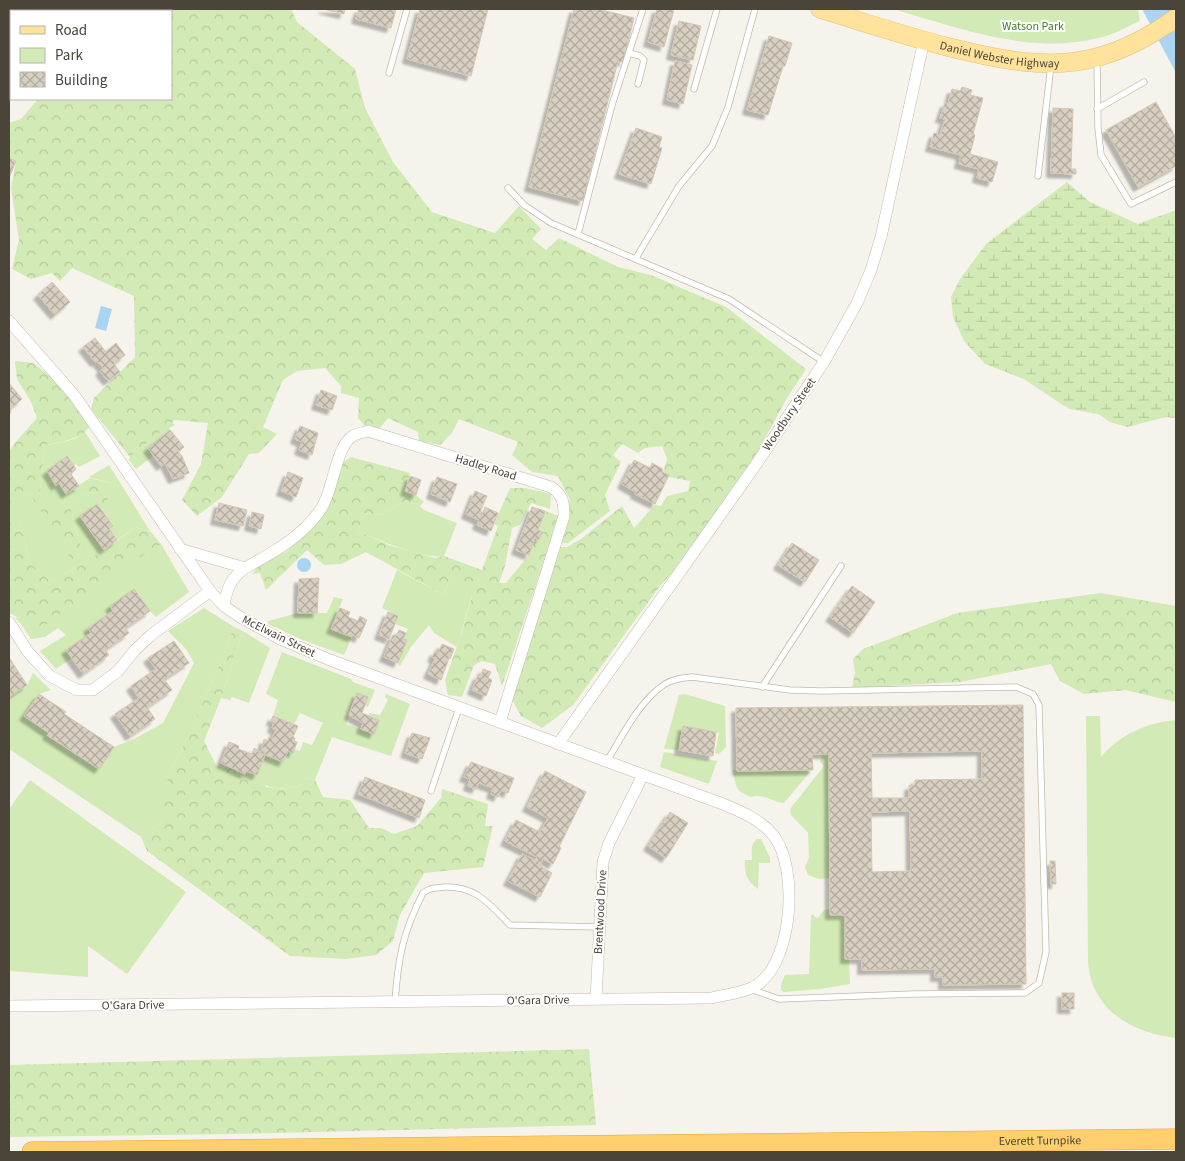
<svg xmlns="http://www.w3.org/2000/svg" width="1185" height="1161" viewBox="0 0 1185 1161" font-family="'Source Sans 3',sans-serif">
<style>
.green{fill:#d2eab5}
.forest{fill:url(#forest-crowns)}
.wetland{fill:url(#wetland-marsh)}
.water{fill:#a9d4f2}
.building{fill:url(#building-cross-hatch);stroke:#d3c7b4;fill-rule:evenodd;filter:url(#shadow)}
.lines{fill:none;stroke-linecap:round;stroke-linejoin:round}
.lane-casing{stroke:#c2bbae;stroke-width:7}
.street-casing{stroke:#c2bbae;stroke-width:12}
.primary-casing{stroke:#e6c16a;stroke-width:19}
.highway-casing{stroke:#e0a43c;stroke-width:21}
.lane{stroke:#fff;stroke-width:5.5}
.street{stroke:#fff;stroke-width:11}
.primary{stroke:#ffe39c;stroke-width:18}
.highway{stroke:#ffcf6e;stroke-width:20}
.labels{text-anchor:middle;stroke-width:4;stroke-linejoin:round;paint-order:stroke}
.park-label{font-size:12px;fill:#4a7f2a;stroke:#fff}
.street-label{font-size:12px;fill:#4b4439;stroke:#fff}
</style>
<defs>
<pattern id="forest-crowns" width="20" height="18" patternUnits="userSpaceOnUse" patternTransform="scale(1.25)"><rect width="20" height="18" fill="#d2eab5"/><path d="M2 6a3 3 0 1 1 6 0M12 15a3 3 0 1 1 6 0" fill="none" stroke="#b6ca9c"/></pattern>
<pattern id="wetland-marsh" width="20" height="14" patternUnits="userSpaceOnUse" patternTransform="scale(1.25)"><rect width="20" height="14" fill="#d2eab5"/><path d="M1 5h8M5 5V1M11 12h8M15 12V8" fill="none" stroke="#b6ca9c"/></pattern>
<pattern id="building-cross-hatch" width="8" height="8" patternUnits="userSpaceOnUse" patternTransform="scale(1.25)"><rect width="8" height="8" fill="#d8cfc1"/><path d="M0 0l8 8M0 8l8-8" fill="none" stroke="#b1aa9e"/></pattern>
<filter id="shadow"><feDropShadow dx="-4.5" dy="4.5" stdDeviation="1" flood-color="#0004"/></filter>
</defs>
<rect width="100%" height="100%" fill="#f6f3ec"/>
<g class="green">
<path d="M893 9H1138L1140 21C1130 25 1120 31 1109 35 1036 58 963 29 893 9Z"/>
<path d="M172 422 175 425 169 428 171 431 148 448 153 456 136 469 129 460 130 457Z"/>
<path d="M85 432 100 456 79 467 76 464 74 466 67 456 47 471 56 485 59 483 66 494 59 518 40 493 45 445C58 443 76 441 85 432Z"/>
<path d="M109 465 150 531 136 527 117 540 109 529 113 526 97 504 80 516 104 550 51 582 30 562 19 521 9 507 29 493 73 560 83 555 69 502 92 492 104 505 115 484 89 477Z"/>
<path d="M405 501 417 504 424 510 457 523 444 556C423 560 379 540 358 531L365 513 381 515Z"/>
<path d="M161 544 189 592 156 617 150 611 134 589 110 606 113 611 88 628 91 633 72 658 56 669 40 651 66 635 58 628 45 637 31 639 21 624 15 618 19 617 34 625Z"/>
<path d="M397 570 444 595 450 578 472 595 457 647 434 633 429 625 411 647 400 666 398 665 407 640 403 639 408 629 395 624 398 616 382 608Z"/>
<path d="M334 597 343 599 331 629 352 637 344 655 300 639 268 624V621L298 613H327Z"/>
<path d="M204 608 234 627 219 666 187 739 173 766 164 789V821L141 837 9 749V697L27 685 33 673 51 690 39 694 25 716 49 733 47 736 99 769 114 747 134 739 163 723 194 663 186 649 168 631Z"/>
<path d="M243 631 270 648 249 703 232 697 230 700 221 698Z"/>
<path d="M282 652 351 679 353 682 375 690 368 707 365 706 368 697 357 693 346 724 374 734 379 720 369 715V713L380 715 388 700 385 697 386 694 410 704 391 756 332 737 315 780 307 777 299 786C279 789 272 792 256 778L265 755 283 762 288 751 294 749 300 751 303 742 312 745 323 723 300 713 294 724 273 716 278 700 266 694Z"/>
<path d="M685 694 725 706 726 747 719 754 715 753 719 733 683 726 679 750 664 749 679 695Z"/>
<path d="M1086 716H1100L1101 757C1120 734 1147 723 1176 720V1038C1132 1033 1091 1010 1088 961Z"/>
<path d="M664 752 717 761 709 784 660 767Z"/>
<path d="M822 754H829L830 878 819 879 808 875 805 867 809 858 808 833 791 815 790 809 824 766 820 762Z"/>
<path d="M733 770H809L810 772 784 803C772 802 762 793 751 797 735 791 736 787 733 770Z"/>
<path d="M30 780 186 892 127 974 88 946V977L9 971V809Z"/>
<path d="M757 839H761L770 858V863H759L758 889C747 881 744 874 745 860H752C752 852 750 844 757 839Z"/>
<path d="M830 909 831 915H845V959H849L850 984 820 989 784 992 781 990V985L785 975 809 974 811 916 813 914 815 917 818 918 824 910Z"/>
</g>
<g class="forest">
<path d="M61 9H291L297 22 355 69 365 108 393 162 432 212 495 233 519 206 541 229 532 239 546 250 559 238 618 267 651 275 726 307 806 369 787 398 751 464 675 569 660 586 573 705 542 728 521 716 509 694 554 547H567L581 539 622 506 634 528 655 505 661 506 667 496 688 491 690 481 662 476 667 459 662 446 645 448 638 453 622 444 613 455 621 462 605 495 610 511 568 543H561L570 500 558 476 532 472 512 455 518 442 459 419 452 433 440 445 419 441 418 432 388 418 379 429 364 425 358 418 359 398 341 393V386L325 368 297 371 283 380 263 427 277 434 259 453 249 454 222 497 197 516 182 500 201 464 208 423 175 420 130 457 91 409 94 398 135 357 134 296 72 268 60 281 52 273 31 279 12 269 19 240 11 188 16 161 9 157V123L21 119 38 99H171V11H63Z"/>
<path d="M15 361 33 363 74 395 93 423 82 435 62 442 45 445 40 493 59 517 66 494 90 478 115 484 104 506 92 492 69 502 83 555 73 561 29 493 10 507 19 521 30 562 51 582 104 550 136 527 150 531 161 544 118 572 43 627 34 625 9 613V452L14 444 37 418 31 402 17 379Z"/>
<path d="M351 457 410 473 405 491 416 495 424 502 420 506 417 504 405 501 381 515 365 513 358 531 391 546 435 558 444 556 482 570 498 526 494 524 510 488H525L551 494 550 509 531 503 520 525 512 528 505 566 499 583H506L529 555 535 538 539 540 538 530 545 511 559 516 502 686 495 664 482 661 474 665 462 697 448 695 445 680 461 635 472 596 450 578 444 595 366 552 341 564 324 565 307 550 266 590 260 573 252 574 262 563 286 552 306 534 342 463Z"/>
<path d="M1101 593 1176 606V702L1125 690 1084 694 1060 681 1051 664 960 682 852 688 855 672 853 659 863 649 957 613Z"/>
<path d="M234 627 243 631 221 698 204 741 217 767 221 763 244 774 246 771 257 775 256 778 263 782 266 787 280 789 299 786 307 777 315 780 323 797 350 800 369 828H381L394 834 417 826 441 798 442 789 488 804 485 826H493L483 867 424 873 400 915 393 941 376 955 346 959 290 956 147 851 141 837 164 821V789L173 766 187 739 219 666Z"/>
<path d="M589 1049 596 1125 234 1134 9 1137V1065Z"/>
</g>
<path class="wetland" d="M1067 182 1090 202 1138 224 1176 210V418L1166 417 1127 427 1110 422 1098 414 1069 409 1024 379 985 364 964 341 953 317 951 297 960 279 986 244Z"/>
<g class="water">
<path d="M1142 9H1176V73Z"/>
<path d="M101 306 112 309 106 331 95 328Z"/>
<circle cx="304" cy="565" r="7"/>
</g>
<g class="building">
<path d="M9 9H25V11H11V56L9 57Z"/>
<path d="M323 9H345L344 14Z"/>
<path d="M359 9H396L391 28 356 19Z"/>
<path d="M420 9H488L471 76 407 59Z"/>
<path d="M574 9H598L634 18 623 62 618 61 583 201 529 187Z"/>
<path d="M657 9H674L664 47 648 42Z"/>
<path d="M679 21 701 26 693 60 671 55Z"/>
<path d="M769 36 792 43 785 66H783L768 115 747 110Z"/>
<path d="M675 61 692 65 683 104 667 100Z"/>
<path d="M962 87 972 90 970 95 983 98 973 134 975 135 970 154 998 162 992 182 977 178 979 169 959 164 961 155 930 147 934 133 940 135 945 119 940 118 945 103 948 104 952 89 960 91Z"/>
<path d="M1156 102 1176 138V166L1138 187 1106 130Z"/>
<path d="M1053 108 1073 109 1071 169H1076V174L1051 173Z"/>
<path d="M636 128 662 137 659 147 662 148 651 184 619 174Z"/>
<path d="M9 158 16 161 9 178Z"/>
<path d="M52 282 70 302 55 315 38 295Z"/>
<path d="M95 338 106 352 116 343 125 355 114 364 120 372 108 381 100 371 103 368 97 361 95 362 83 347Z"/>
<path d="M9 383 22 399 11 408 9 419Z"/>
<path d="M321 390 337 396 332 410 316 405Z"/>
<path d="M300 426 318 433 312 455 299 450 302 442 295 439Z"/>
<path d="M170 430 184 447 178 452 182 456 189 473 173 479 165 463 161 466 148 448Z"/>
<path d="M67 456 76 469 71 474 79 486 66 494 59 483 56 486 47 471Z"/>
<path d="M634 460 650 468 652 463 663 469 662 472 669 475 655 504 635 494 636 492 622 484Z"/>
<path d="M288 472 303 478 296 497 281 491Z"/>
<path d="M410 476 421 480 416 495 405 491Z"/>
<path d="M437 477 457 484 450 502 431 494Z"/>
<path d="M475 491 487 496 479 514 482 515 485 507 498 513 491 531 477 525 479 520 466 514Z"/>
<path d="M219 503 247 510 243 526 215 520Z"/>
<path d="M97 504 113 526 109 529 117 540 104 550 80 516Z"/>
<path d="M532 507 545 511 538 530 542 532 539 540 535 538 529 555 516 550Z"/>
<path d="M252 512 264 515 261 529 249 526Z"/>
<path d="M792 543 819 560 805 582 778 565Z"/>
<path d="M319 578 317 613H298L299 579Z"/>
<path d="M852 586 875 602 853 633 830 617Z"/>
<path d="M134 589 150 611 125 628 129 633 105 650 109 655 83 674 66 650 91 633 88 628 113 611 110 606Z"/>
<path d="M340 608 350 612 348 617 358 621 360 616 367 620 359 638 353 635 352 637 331 629Z"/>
<path d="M388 612 398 616 389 639 379 635Z"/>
<path d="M399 630 406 633 403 639 407 640 398 663 384 657 393 635 396 636Z"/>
<path d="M174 641 189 663 164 679 172 690 147 707 155 719 130 736 115 714 139 698 131 686 156 669 148 658Z"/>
<path d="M442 644 454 649 450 659 449 658 441 680 428 674 435 659 432 657 435 651 438 653Z"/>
<path d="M10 659 27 685 9 697V660Z"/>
<path d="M483 669 491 672 488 678 492 680 486 696 472 690 478 675 481 676Z"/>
<path d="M357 693 368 697 362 713 379 720 374 734 361 729 363 723 349 715Z"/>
<path d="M39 694 66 712 64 714 114 747 99 769 47 735 49 733 24 716Z"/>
<path d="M1023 705 1026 984 943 985V977H935V969L862 970V959H845V915H830L829 754H812L813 770 737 771 736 708ZM982 751V779L915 780V785L909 786V798H872L871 753ZM910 811 911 871 872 872 871 812Z"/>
<path d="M273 716 298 726 293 737 295 738 294 741 297 742 293 753 288 751 283 762 261 753 264 739 268 741 269 737 272 738 276 730 272 728 274 722 271 721Z"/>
<path d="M683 726 716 732 713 756 679 750Z"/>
<path d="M412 733 430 738 422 759 405 753Z"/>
<path d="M229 742 239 746 238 749 252 754 254 748 257 750V751L265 755 257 775 246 771 245 774 221 763Z"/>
<path d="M471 762 514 778 508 793 501 790 498 797 491 794 493 788 479 783 476 789 468 786 470 779 464 777Z"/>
<path d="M545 771 586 792 559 847 561 848 553 864 543 859 540 866 552 873 540 897 508 881 522 854 535 860 537 857 505 841 516 820 540 832 548 818 527 807Z"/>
<path d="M365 777 425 800 419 818 358 794Z"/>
<path d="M670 812 688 823 666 858 648 846Z"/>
<path d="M1050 861H1055L1056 884H1051Z"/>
<rect x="1062" y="993" width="12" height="16"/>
</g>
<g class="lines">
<defs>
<g id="lane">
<path d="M629 53 640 56 644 60 638 84"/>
<path d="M1097 59 1098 128 1101 155 1131 204 1176 182"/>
<path d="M9 70 11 69"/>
<path d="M389 73 407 9"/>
<path d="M694 89 717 9"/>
<path d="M1097 109 1144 82"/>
<path d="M1038 176 1051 65"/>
<path d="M508 188 524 205 551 223 729 299 824 362"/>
<path d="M578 234 612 105 643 9"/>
<path d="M636 258 679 186 712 146 728 107 755 9"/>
<path d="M762 687 841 566"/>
<path d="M607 761C623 735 639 701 665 684 673 679 682 678 692 677L790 690 821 691 1016 687 1033 694 1039 705 1046 952 1039 983 1025 993 914 994 779 999 750 989"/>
<path d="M431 791 459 708"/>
<path d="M395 1002C398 958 403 932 423 893 431 887 436 888 445 887 477 886 490 905 510 925L599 927"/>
</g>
<g id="street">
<path d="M9 321 74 395 210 591 224 606 240 617 280 639 330 660 723 804C742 812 760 819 774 836 798 868 793 955 761 982 748 993 727 994 711 998L9 1006"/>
<path d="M180 549 245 568C274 552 302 537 321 509 333 492 336 445 353 436 357 433 363 433 368 431L551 487C563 495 564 502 564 516L500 722"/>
<path d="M224 606C227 588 230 579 245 568"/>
<path d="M9 622 28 652 50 676 77 690H93L118 671 135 650 150 636 210 591"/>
<path d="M558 744 755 466 824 362 857 303 871 270 881 237 924 40"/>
<path d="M596 999 603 862 609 843 643 775"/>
</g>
<g id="primary">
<path id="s1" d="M820 9C863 22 905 36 948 47 997 59 1048 71 1098 57 1127 49 1152 35 1176 18"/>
</g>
<g id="highway">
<path id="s2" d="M32 1152 1176 1139"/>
</g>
</defs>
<use href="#lane" class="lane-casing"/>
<use href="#street" class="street-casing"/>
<use href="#primary" class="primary-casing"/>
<use href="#highway" class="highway-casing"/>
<use href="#lane" class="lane"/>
<use href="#street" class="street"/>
<use href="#primary" class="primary"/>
<use href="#highway" class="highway"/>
</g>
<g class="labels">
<g class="park-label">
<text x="1033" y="30">Watson Park</text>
</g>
<g class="street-label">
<text dy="4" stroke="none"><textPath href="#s1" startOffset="186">Daniel Webster Highway</textPath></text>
<text transform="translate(789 414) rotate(-56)" y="4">Woodbury Street</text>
<text transform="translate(486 467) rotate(17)" y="4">Hadley Road</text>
<text transform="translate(279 636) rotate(26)" y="4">McElwain Street</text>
<text transform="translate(600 912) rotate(-87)" y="4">Brentwood Drive</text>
<text transform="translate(538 1000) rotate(-1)" y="4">O'Gara Drive</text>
<text transform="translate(133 1005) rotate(-1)" y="4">O'Gara Drive</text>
<text dy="4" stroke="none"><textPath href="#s2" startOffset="1008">Everett Turnpike</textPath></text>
</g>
</g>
<rect width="1185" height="1161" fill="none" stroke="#4b4439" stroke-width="20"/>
<rect x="10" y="10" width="162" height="90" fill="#ffffff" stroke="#b7b4b0"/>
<rect x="20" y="26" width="25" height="8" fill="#ffe39c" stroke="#b7b4b0"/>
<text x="55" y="35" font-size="15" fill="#4b4439">Road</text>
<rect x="20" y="48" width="25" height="15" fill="#d2eab5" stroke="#b7b4b0"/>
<text x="55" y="60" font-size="15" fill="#4b4439">Park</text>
<rect x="20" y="72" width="25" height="15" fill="url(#building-cross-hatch)" stroke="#b7b4b0"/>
<text x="55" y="85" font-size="15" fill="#4b4439">Building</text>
</svg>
